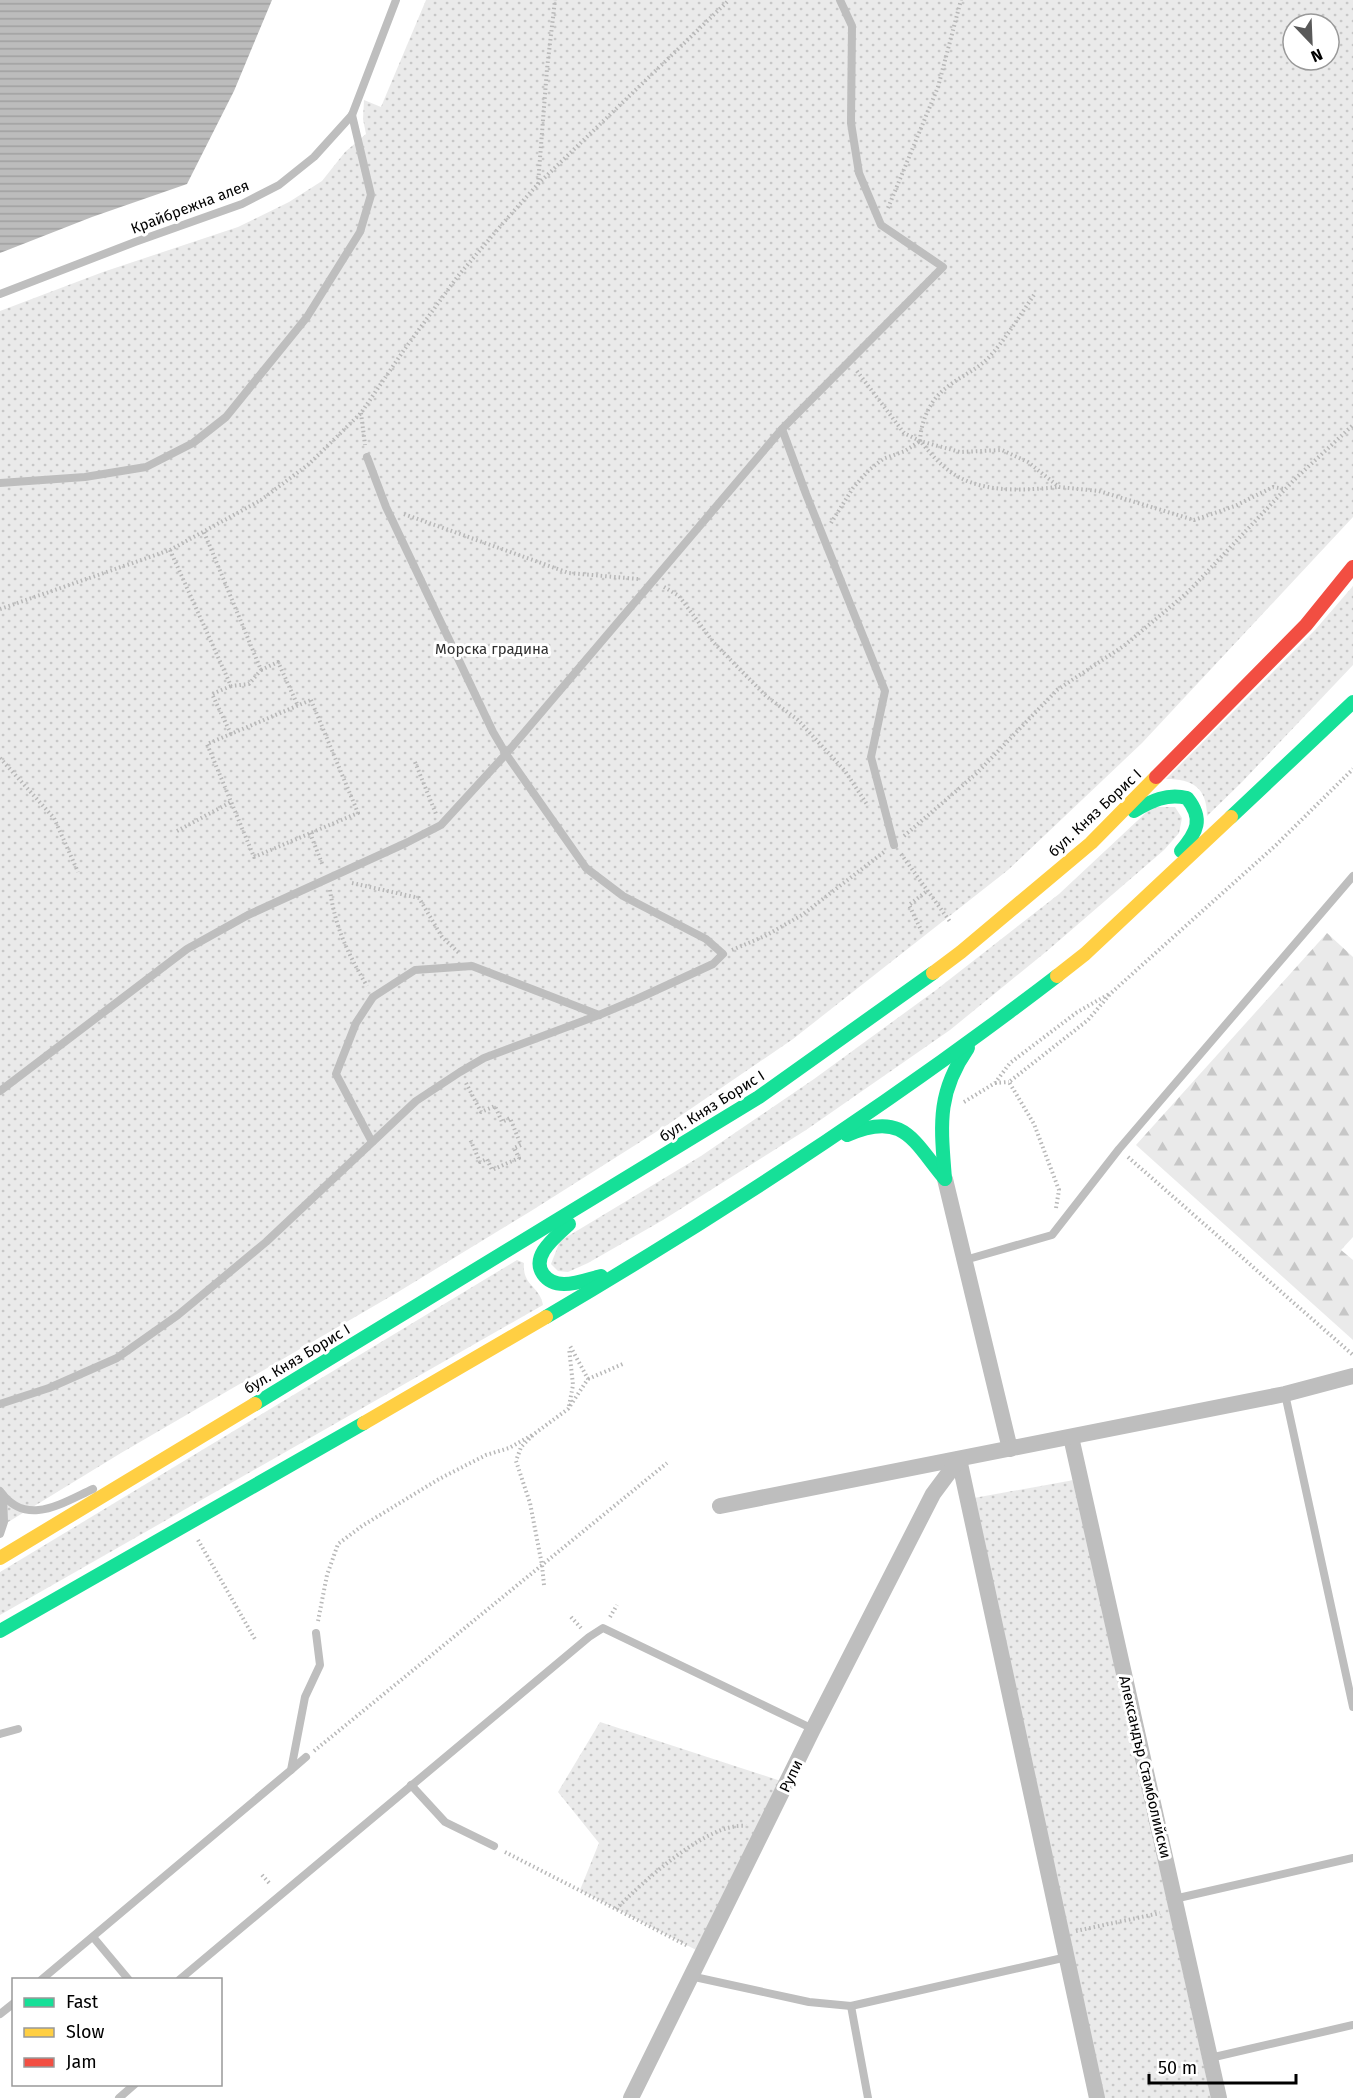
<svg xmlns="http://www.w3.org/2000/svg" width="1353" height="2098" viewBox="0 0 1353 2098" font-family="'Fira Sans',sans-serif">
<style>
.grass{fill:url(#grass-dots);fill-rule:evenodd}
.forest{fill:url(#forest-firs)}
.water{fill:url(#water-rules)}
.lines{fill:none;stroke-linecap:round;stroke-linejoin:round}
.path{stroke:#b8b8b8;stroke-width:4;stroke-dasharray:1.5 3;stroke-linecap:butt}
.lane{stroke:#bebebe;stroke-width:8}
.street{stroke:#bebebe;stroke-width:16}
.fast{stroke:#16e098;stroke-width:14}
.slow{stroke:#ffcf43;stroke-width:14}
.jam{stroke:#f24e42;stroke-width:14}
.labels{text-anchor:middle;stroke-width:6;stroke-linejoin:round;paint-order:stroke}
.street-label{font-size:15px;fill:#000;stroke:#fff}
.park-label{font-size:15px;fill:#303030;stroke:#fff}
</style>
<defs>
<pattern id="grass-dots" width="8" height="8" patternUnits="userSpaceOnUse" patternTransform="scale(1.5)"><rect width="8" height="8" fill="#eaeaea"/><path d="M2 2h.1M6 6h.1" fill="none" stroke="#c7c7c7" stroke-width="1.8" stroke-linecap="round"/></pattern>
<pattern id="forest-firs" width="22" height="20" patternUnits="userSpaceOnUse" patternTransform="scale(1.5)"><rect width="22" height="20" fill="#eaeaea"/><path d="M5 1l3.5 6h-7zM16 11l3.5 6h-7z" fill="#c7c7c7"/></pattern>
<pattern id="water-rules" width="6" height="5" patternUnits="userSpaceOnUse" patternTransform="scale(1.5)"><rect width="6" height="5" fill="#bcbcbc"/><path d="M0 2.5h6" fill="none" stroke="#a0a0a0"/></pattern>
</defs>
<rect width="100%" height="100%" fill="#fff"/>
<g class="grass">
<path d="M426 0H1353V517L1142 743 1008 870 793 1039 667 1125 531 1211 398 1292 121 1453 0 1527V311L103 272 238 227 289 202 322 181 345 152 366 134 363 119 364 100 381 107ZM1293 24H1329V60H1293Z"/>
<path d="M1353 586V665L1242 782 1207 816C1207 788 1193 779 1166 779L1315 630Z"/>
<path d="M1152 807H1175L1182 818 1179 833 1164 850 1047 951 950 1030 806 1130 663 1220 588 1263 568 1272 558 1271 551 1264 560 1241 701 1156 814 1079 936 990 1059 894Z"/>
<path d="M517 1260 524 1263C522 1286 540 1286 543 1305L0 1615V1572Z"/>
<path d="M1074 1480 1211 2098H1104L974 1498Z"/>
<path d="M600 1722 787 1783 702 1953 580 1890 599 1843 558 1792Z"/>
</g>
<path class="forest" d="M1327 933 1353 957V1237L1341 1250 1353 1260V1340L1136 1145Z"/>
<path class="water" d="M0 0H272L234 91 187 184 92 217 0 253Z"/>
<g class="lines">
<g class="path">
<path d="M538 184 547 69 555 0"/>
<path d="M888 208 938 87 961 0"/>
<path d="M1034 295C1020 315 1007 337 991 355 978 370 960 376 946 388 930 400 921 421 920 441 927 449 934 458 942 465 973 494 1019 491 1058 487"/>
<path d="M857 371 904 433 920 441 960 452 1002 450 1028 462 1059 487 1099 491 1194 520 1235 506 1273 487 1285 489"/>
<path d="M361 413 365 445"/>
<path d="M404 514 569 573 638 579"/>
<path d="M831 523 853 488 869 470 883 459 905 451 920 441"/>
<path d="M170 550 231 686 249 684 261 670 204 532"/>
<path d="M664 587 679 596 714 643 766 696 798 720 845 771 868 806"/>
<path d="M0 609 170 550 261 500 309 464 361 413 404 350 458 276 504 222 538 184 729 0"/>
<path d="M261 670 278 662 298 706"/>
<path d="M311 700 358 813 254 857 207 744Z"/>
<path d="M231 734 212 694 231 686"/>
<path d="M0 758 54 818 78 872"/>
<path d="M415 762 436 814"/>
<path d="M177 831 231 802"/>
<path d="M310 833 323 866"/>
<path d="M904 836 977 773 1057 690 1125 645 1188 592 1294 480 1353 425"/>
<path d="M901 854 951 923"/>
<path d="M352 883 419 898 442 937 459 953"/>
<path d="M330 890C335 927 348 954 367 986"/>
<path d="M922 932 909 905 927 891"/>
<path d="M732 950 765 936 802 915 884 852"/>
<path d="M466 1083 481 1112 495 1106 502 1122 510 1118 521 1145 514 1148 519 1158 492 1170 487 1159 480 1162 470 1139"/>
<path d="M995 1083 1009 1082"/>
<path d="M964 1102 995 1083 1010 1063 1076 1013 1109 994"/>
<path d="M1128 1157 1353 1355"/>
<path d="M1056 1208 1059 1190 1034 1124 1009 1082 1088 1020 1111 993 1276 845 1353 769"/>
<path d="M588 1379 625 1363"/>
<path d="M569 1406 573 1385 569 1348"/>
<path d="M198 1540 256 1641"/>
<path d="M544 1585 542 1565 530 1503 516 1461 521 1447 534 1434 568 1409 588 1379 569 1344"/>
<path d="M571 1617 581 1628"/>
<path d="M610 1617 617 1605"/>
<path d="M318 1621 327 1575 338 1544 362 1526 439 1479 486 1455 509 1448 534 1434"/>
<path d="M314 1751 667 1463"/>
<path d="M505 1852 688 1946"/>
<path d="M262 1875 271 1885"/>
<path d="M616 1909C643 1882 707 1822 746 1826"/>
<path d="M1076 1931 1160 1913"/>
</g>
<g class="lane">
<path d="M840 0 852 26 851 123 859 173 881 225 943 267 782 429 806 494 885 691 871 757 894 845"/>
<path d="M0 294 135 242 242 204 279 185 314 157 352 115 396 0"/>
<path d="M0 483 85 477 146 467 193 443 226 417 307 317 360 232 371 195 352 115"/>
<path d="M0 1091 187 949 248 915 406 843 441 825 506 754 782 429"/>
<path d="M372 1142 336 1074 356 1023 373 997 415 970 472 966 599 1015"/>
<path d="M965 1260 1052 1235 1119 1149 1353 876"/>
<path d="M1285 1394 1353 1707"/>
<path d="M0 1404 49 1388 117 1358 178 1315 266 1242 416 1101 460 1072 484 1058 599 1015 637 999 713 964 723 954 706 939 623 896 586 868 506 754 493 732 386 507 367 457"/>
<path d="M0 1491C26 1528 62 1503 93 1489"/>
<path d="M0 1534 4 1522 3 1495"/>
<path d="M0 1734 18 1729"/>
<path d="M291 1770 306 1757"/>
<path d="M411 1785 445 1822 494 1846"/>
<path d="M1174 1899 1353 1858"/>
<path d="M93 1937 129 1980"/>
<path d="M690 1976 809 2002 851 2006 1067 1957"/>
<path d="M41 1980 291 1770 305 1697 320 1665 316 1633"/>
<path d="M179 1980 589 1637 603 1628 813 1729"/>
<path d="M851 2006 868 2098"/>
<path d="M0 2014 14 2003"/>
<path d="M1210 2058 1353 2025"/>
<path d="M119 2098 135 2084"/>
</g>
<g class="street">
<path d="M945 1179 1010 1449"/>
<path d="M1071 1437 1219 2098"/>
<path d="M959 1459 1097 2098"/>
<path d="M720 1506 1285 1394 1353 1376"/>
<path d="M631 2098 813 1729 933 1494 959 1459"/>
</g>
<g class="fast">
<path d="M1134 811C1151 801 1167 793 1187 798 1204 819 1197 832 1181 851"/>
<path d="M1231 817 1353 702"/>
<path d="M847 1135C904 1110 913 1141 945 1179"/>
<path d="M945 1179C941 1126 936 1094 968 1048"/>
<path d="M569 1224C557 1236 530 1255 543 1274 548 1281 556 1284 564 1284 577 1284 589 1279 601 1276"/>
<path d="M546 1317C723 1213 894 1101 1057 976"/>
<path d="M255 1404 759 1097 933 973"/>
<path d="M0 1631 364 1423"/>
</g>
<g class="slow">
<path d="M933 973 961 952 1091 843 1156 777"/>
<path d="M1057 976 1085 954 1231 817"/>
<path d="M364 1423 546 1317"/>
<path d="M0 1558 255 1404"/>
</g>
<path class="jam" d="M1156 777 1306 625 1353 567"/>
</g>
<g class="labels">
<g class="street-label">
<text transform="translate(190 207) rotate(-21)" y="5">Крайбрежна алея</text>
<text transform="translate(1095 813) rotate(-43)" y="5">бул. Княз Борис I</text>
<text transform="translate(712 1106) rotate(-32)" y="5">бул. Княз Борис I</text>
<text transform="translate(297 1359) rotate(-31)" y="5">бул. Княз Борис I</text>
<text transform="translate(1145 1767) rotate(77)" y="5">Александър Стамболийски</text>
<text transform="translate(791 1776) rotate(-65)" y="5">Рупи</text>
</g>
<g class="park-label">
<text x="492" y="654">Морска градина</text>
</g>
</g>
<rect x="12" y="1978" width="210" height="108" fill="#ffffff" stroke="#999999" stroke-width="1.5"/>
<rect x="24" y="1998" width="30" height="9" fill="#16e098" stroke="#999999" stroke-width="1.5"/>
<text x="66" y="2008" font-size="18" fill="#000000">Fast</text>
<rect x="24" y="2028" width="30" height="9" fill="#ffcf43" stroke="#999999" stroke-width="1.5"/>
<text x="66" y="2038" font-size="18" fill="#000000">Slow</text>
<rect x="24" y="2058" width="30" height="9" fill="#f24e42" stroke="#999999" stroke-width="1.5"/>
<text x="66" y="2068" font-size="18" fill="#000000">Jam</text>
<g transform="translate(1311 42) rotate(157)"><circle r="28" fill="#ffffff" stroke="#999999" stroke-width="1.5"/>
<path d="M0-4.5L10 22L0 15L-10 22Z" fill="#595959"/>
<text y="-9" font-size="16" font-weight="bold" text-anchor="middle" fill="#000000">N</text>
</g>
<path d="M1149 2074v9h147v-9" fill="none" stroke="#000000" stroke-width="3"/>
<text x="1158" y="2074" font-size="18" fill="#000000" stroke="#ffffff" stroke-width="4.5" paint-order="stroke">50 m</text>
</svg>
